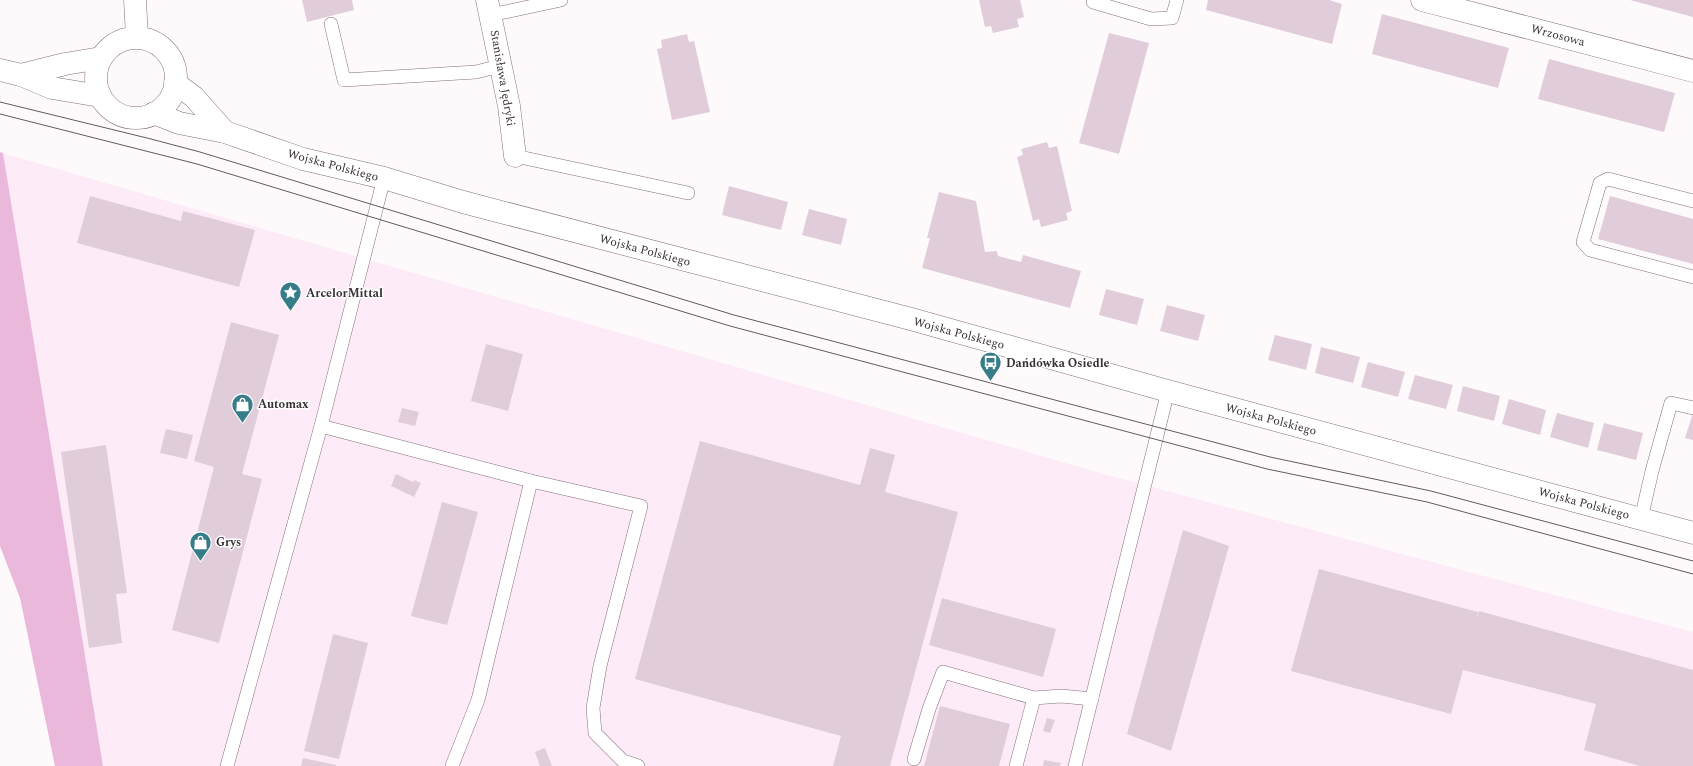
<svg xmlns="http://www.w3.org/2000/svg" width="1693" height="766" viewBox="0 0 1693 766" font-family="Spectral,serif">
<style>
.built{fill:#fdecf7}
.green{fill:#e9b8db}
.building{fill:#e1ccda}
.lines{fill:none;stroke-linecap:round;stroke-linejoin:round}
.service-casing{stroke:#82707d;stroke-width:14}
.minor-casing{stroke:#82707d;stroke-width:23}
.secondary-casing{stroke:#82707d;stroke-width:23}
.service{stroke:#fff;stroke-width:13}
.minor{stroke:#fff;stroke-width:22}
.secondary{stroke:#fff;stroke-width:22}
.tram{stroke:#615a5e;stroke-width:1}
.labels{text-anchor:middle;stroke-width:3;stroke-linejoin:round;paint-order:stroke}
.street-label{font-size:12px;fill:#393136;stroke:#fff}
.poi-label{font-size:12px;font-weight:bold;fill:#393136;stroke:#fff;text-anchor:start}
</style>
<rect width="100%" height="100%" fill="#fefafc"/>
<path class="built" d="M3 153 1100 473 1693 632V766H103Z"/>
<path class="green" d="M0 152 3 153 103 766H55L20 598 0 546Z"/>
<g class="building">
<path d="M302 0H352L354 10 307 22Z"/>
<path d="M979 0H1020L1024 17 1017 19 1019 27 993 33 991 26 985 27Z"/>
<path d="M1208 0H1329L1342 4 1332 44 1206 10Z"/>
<path d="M1630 0H1693V17Z"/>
<path d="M1382 14 1509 48 1498 88 1372 54Z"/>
<path d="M1109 33 1149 43 1119 154 1079 143Z"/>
<path d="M687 34 689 42 694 41 710 112 672 120 657 49 662 48 661 40Z"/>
<path d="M1549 59 1675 93 1664 132 1538 99Z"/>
<path d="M1047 142 1049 148 1057 146 1072 211 1066 213 1068 220 1041 227 1039 219 1033 221 1017 157 1023 155 1021 149Z"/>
<path d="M729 186 788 202 781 230 722 215Z"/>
<path d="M939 192 976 201 985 252 997 251 998 256 1021 262 1023 255 1081 271 1070 308 922 268 930 238H927Z"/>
<path d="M90 196 181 221 183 211 255 230 239 287 77 243Z"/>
<path d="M1610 196 1693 219V264L1598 239Z"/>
<path d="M809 209 847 219 841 245 802 235Z"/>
<path d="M283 284 299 288 295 303 280 299Z"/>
<path d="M1106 289 1144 299 1137 325 1099 315Z"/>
<path d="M1167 305 1205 315 1198 341 1160 331Z"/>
<path d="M231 322 279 335 242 474 262 479 219 643 172 630 214 467 194 461Z"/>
<path d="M1275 335 1312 344 1306 370 1268 360Z"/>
<path d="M486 344 523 354 508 411 471 401Z"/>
<path d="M1321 347 1360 357 1353 383 1315 373Z"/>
<path d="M1368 362 1405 372 1398 397 1361 387Z"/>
<path d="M1415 375 1453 385 1446 409 1408 399Z"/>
<path d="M1463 386 1500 396 1494 421 1457 411Z"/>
<path d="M1509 399 1546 410 1540 435 1502 424Z"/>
<path d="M402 408 419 412 415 426 398 422Z"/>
<path d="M1557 413 1594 423 1588 448 1550 437Z"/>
<path d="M1693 413V440L1685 438Z"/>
<path d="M1604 423 1643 433 1636 460 1597 450Z"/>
<path d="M166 429 193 435 187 459 160 453Z"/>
<path d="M700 441 860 485 870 448 895 455 885 492 958 512 890 766H833L841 736 635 679Z"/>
<path d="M106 445 127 593 116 594 122 643 89 648 61 452Z"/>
<path d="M396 474 413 482 414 480 421 483 414 497 391 486Z"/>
<path d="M442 502 478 512 447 625 411 616Z"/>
<path d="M1183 530 1229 546 1171 751 1127 734Z"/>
<path d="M1319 569 1478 612 1476 621 1479 611 1693 670V766H1640L1584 750 1596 704 1463 670 1451 714 1291 671Z"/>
<path d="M942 598 1056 629 1043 677 929 645Z"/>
<path d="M333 634 368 643 339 759 304 751Z"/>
<path d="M940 706 1010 724 999 766H924Z"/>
<path d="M1047 718 1055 720 1050 733 1043 731Z"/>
<path d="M545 748 552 766H540L535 752Z"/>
<path d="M303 758 336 765V766H301Z"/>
<path d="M1044 760 1061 763 1060 766H1043Z"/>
</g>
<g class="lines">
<defs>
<g id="service">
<path d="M1093 2 1151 19 1172 18 1177 0"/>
<path d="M491 15 561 0"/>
<path d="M331 24 344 80 476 72 500 66"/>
<path d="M515 156 688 193"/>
<path d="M1693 201 1608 179 1600 183 1583 242 1590 250 1693 277"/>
<path d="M321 426 531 481 641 506 600 666 593 708 595 733 623 761 638 766"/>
<path d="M1641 519 1652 471 1671 403 1693 408"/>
<path d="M914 759 929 709 943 672 1034 698 1061 696 1092 699"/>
<path d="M227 766 321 426 384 178"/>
<path d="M452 766 478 700 531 481"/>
<path d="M1016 766 1034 698"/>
<path d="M1075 766 1168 391"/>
</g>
<g id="minor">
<path d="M135 0 137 37"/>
<path d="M487 0 509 106 515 156"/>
<path d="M1422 0 1693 71"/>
</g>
<g id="secondary">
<circle cx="136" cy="78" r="40"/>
<path d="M0 70 21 75 52 88 100 96"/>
<path d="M21 75 65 64 101 58"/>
<path d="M175 83 194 97 225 132"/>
<path d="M154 113 179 123 225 132 303 159 384 178 463 202 911 319 1168 391 1693 533"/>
</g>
</defs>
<use href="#service" class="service-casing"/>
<use href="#minor" class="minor-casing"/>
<use href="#secondary" class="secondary-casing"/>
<use href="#service" class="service"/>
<use href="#minor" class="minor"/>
<use href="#secondary" class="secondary"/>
<g class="tram">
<path d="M0 102 151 139 200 152 734 315 1270 457 1431 491 1693 561"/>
<path d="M0 114 197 164 730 326 1267 469 1427 502 1693 574"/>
</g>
</g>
<defs>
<symbol id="sight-pin" viewBox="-11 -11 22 30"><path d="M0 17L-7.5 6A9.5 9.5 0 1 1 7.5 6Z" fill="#377d89" stroke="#fff"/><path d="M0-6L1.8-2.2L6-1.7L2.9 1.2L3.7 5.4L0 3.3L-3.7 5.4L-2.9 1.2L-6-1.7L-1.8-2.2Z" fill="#fff"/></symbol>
<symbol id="bus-pin" viewBox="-11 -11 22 30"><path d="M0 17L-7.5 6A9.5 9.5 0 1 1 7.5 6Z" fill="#377d89" stroke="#fff"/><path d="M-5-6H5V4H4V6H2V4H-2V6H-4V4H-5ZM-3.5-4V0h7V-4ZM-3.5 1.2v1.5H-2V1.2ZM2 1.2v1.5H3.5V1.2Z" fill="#fff"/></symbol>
<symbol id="shop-pin" viewBox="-11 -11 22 30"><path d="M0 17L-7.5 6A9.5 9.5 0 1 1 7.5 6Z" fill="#377d89" stroke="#fff"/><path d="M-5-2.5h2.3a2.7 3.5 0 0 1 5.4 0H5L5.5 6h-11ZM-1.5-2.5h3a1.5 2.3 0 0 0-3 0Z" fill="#fff"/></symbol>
</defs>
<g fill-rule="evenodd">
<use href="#sight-pin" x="278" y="280" width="25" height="34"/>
<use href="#bus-pin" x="978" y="350" width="25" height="34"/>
<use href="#shop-pin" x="230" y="392" width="25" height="34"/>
<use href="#shop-pin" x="188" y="530" width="25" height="34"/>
</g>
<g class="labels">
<g class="street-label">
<text transform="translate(1558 35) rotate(15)" y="4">Wrzosowa</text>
<text transform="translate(503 78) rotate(80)" y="4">Stanisława Jędryki</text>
<text transform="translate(333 165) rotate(15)" y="4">Wojska Polskiego</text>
<text transform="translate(645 250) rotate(15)" y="4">Wojska Polskiego</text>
<text transform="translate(959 333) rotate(15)" y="4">Wojska Polskiego</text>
<text transform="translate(1271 419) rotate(15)" y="4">Wojska Polskiego</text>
<text transform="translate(1584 503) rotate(15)" y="4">Wojska Polskiego</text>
</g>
<g class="poi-label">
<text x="306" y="297">ArcelorMittal</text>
<text x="1006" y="367">Dańdówka Osiedle</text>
<text x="258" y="408">Automax</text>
<text x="216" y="546">Grys</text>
</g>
</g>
</svg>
